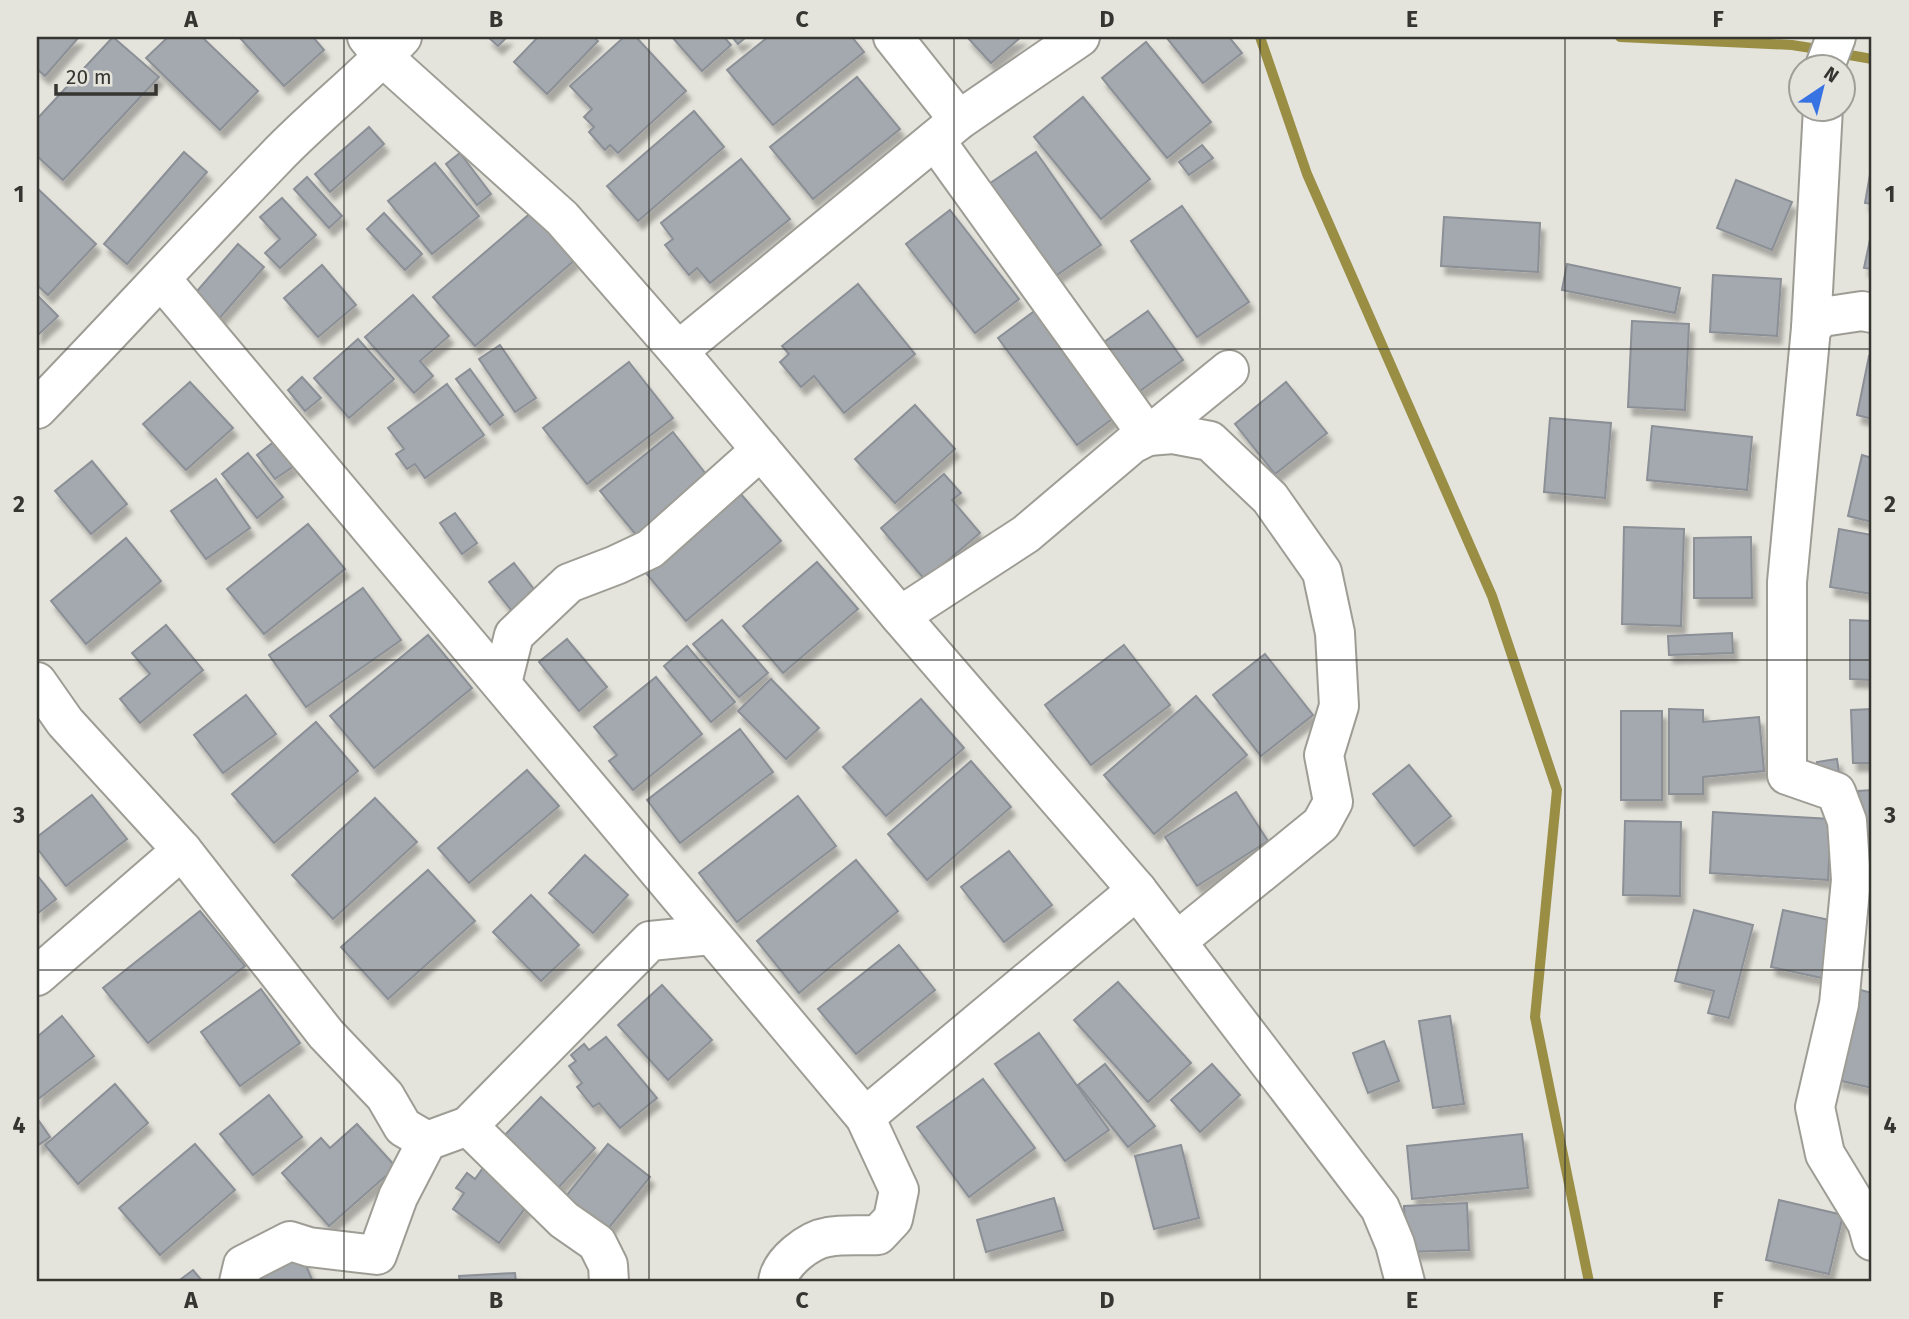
<svg xmlns="http://www.w3.org/2000/svg" width="1909" height="1319" viewBox="0 0 1909 1319" font-family="'Fira Sans',sans-serif">
<style>
.lines{fill:none;stroke-linecap:round;stroke-linejoin:round}
.stream{stroke:#998e44;stroke-width:10}
.building{fill:#a4a8af;stroke:#8b8f96;stroke-width:2;filter:url(#shadow)}
.minor-casing{stroke:#9e9d95;stroke-width:42}
.minor{stroke:#fff;stroke-width:38}
.grid{fill:none;stroke:#353531;stroke-width:2;stroke-opacity:0.55}
.neatline{fill:none;stroke:#353531;stroke-width:2.5}
.grid-label{font-size:23px;text-anchor:middle;font-weight:bold;fill:#353531}
</style>
<defs>
<filter id="shadow"><feDropShadow dx="4.5" dy="8" stdDeviation="2" flood-color="#0004"/></filter>
</defs>
<rect width="100%" height="100%" fill="#e5e4dc"/>
<g class="lines">
<g class="stream">
<path d="M1260 37 1307 174 1492 596 1557 790 1535 1017 1589 1282"/>
<path d="M1620 37 1792 45 1824 50"/>
<path d="M1838 53 1872 59"/>
</g>
</g>
<g class="building">
<path d="M37 37H79L45 76 37 69Z"/>
<path d="M113 37 159 77 63 180 37 156V119Z"/>
<path d="M168 37H202L258 91 220 130 146 58Z"/>
<path d="M239 37H313L324 50 284 86Z"/>
<path d="M488 37H507L498 46Z"/>
<path d="M538 37H593L598 41 547 94 514 62Z"/>
<path d="M624 37H636L686 91 618 153 610 145 605 150 589 132 594 127 584 117 592 109 570 86Z"/>
<path d="M672 37H724L731 45 702 71Z"/>
<path d="M732 37H746L738 44Z"/>
<path d="M768 37H852L864 52 773 125 727 70Z"/>
<path d="M967 37H1021L991 63Z"/>
<path d="M1166 37H1229L1242 53 1203 83Z"/>
<path d="M1146 42 1211 122 1167 158 1102 78Z"/>
<path d="M857 77 900 129 813 199 770 147Z"/>
<path d="M1083 97 1150 179 1101 219 1034 137Z"/>
<path d="M694 111 724 147 638 221 607 186Z"/>
<path d="M369 127 384 144 330 192 315 174Z"/>
<path d="M1202 145 1213 158 1189 175 1179 162Z"/>
<path d="M184 152 207 172 127 264 104 244Z"/>
<path d="M1036 152 1101 245 1045 283 980 190Z"/>
<path d="M460 153 491 194 477 205 446 164Z"/>
<path d="M741 159 790 219 710 283 697 268 689 275 665 245 673 239 661 223Z"/>
<path d="M435 163 479 216 432 254 388 201Z"/>
<path d="M1872 163V204L1865 203Z"/>
<path d="M307 177 342 216 329 228 294 189Z"/>
<path d="M1736 180 1792 202 1772 250 1717 228Z"/>
<path d="M37 188 96 244 48 295 37 285Z"/>
<path d="M282 198 316 235 280 268 265 253 280 239 260 217Z"/>
<path d="M1182 206 1249 302 1197 337 1131 241Z"/>
<path d="M950 210 1019 299 975 333 906 244Z"/>
<path d="M533 211 575 260 475 346 433 297Z"/>
<path d="M384 213 422 254 405 270 367 229Z"/>
<path d="M1444 217 1540 223 1538 272 1441 266Z"/>
<path d="M1872 230V269L1864 268Z"/>
<path d="M238 244 264 267 217 321 191 298Z"/>
<path d="M1567 264 1680 288 1675 313 1562 290Z"/>
<path d="M322 265 356 305 318 337 284 298Z"/>
<path d="M1713 275 1781 279 1777 336 1710 332Z"/>
<path d="M858 284 915 354 844 413 814 376 801 387 780 362 789 354 782 346Z"/>
<path d="M37 295 58 316 37 336Z"/>
<path d="M413 295 449 336 420 361 433 376 414 393 365 337Z"/>
<path d="M1044 304 1123 411 1077 445 998 338Z"/>
<path d="M1148 311 1183 360 1133 396 1097 347Z"/>
<path d="M1632 321 1689 324 1685 410 1628 407Z"/>
<path d="M358 339 394 379 349 418 314 378Z"/>
<path d="M500 345 536 398 515 412 479 359Z"/>
<path d="M1869 356 1872 357V419L1857 415Z"/>
<path d="M629 362 673 418 587 484 543 428Z"/>
<path d="M470 369 503 415 490 425 456 379Z"/>
<path d="M302 377 321 398 305 411 288 390Z"/>
<path d="M190 382 233 428 186 470 143 424Z"/>
<path d="M1286 382 1327 433 1275 474 1235 424Z"/>
<path d="M447 384 484 435 425 478 415 464 407 469 396 454 404 449 388 428Z"/>
<path d="M915 405 955 449 895 503 855 459Z"/>
<path d="M1550 418 1611 423 1605 498 1544 492Z"/>
<path d="M1652 426 1752 437 1747 490 1647 480Z"/>
<path d="M673 432 709 478 637 536 600 491Z"/>
<path d="M275 441 294 466 275 479 257 455Z"/>
<path d="M248 453 283 497 257 518 222 474Z"/>
<path d="M1862 455 1872 458V522L1848 516Z"/>
<path d="M92 461 127 504 91 534 55 491Z"/>
<path d="M944 474 961 493 952 500 980 533 925 580 881 528Z"/>
<path d="M216 479 250 528 206 559 171 511Z"/>
<path d="M740 493 781 541 686 621 645 572Z"/>
<path d="M455 513 477 543 462 554 440 523Z"/>
<path d="M308 524 345 569 264 634 227 589Z"/>
<path d="M1624 527 1684 529 1681 626 1622 624Z"/>
<path d="M1839 529 1872 535V594L1830 587Z"/>
<path d="M1751 537 1752 598H1694V538Z"/>
<path d="M126 538 161 581 86 644 51 601Z"/>
<path d="M817 562 858 609 783 673 743 626Z"/>
<path d="M514 563 543 601 519 620 489 582Z"/>
<path d="M363 588 401 640 306 707 269 655Z"/>
<path d="M722 620 768 673 739 697 693 644Z"/>
<path d="M1850 620 1872 621V680L1850 679Z"/>
<path d="M166 625 203 670 140 723 120 699 150 674 132 653Z"/>
<path d="M1732 633 1733 653 1669 655 1668 636Z"/>
<path d="M428 635 472 688 374 768 330 716Z"/>
<path d="M567 639 607 687 579 711 539 662Z"/>
<path d="M1124 645 1170 705 1091 765 1045 705Z"/>
<path d="M687 646 735 702 711 722 664 666Z"/>
<path d="M1265 654 1313 715 1261 756 1213 695Z"/>
<path d="M656 677 702 734 633 790 609 761 617 755 594 727Z"/>
<path d="M771 679 819 728 786 759 738 711Z"/>
<path d="M246 695 276 734 223 773 194 735Z"/>
<path d="M1196 696 1247 755 1154 834 1104 775Z"/>
<path d="M921 699 964 748 886 816 843 767Z"/>
<path d="M1669 709 1703 710V722L1759 717 1764 771 1703 777V794H1669Z"/>
<path d="M1872 709V763H1853L1851 710Z"/>
<rect x="1621" y="711" width="41" height="89"/>
<path d="M316 722 358 771 274 843 232 794Z"/>
<path d="M740 729 773 772 680 843 647 800Z"/>
<path d="M1837 759 1839 773 1820 776 1817 762Z"/>
<path d="M971 761 1011 807 927 880 888 834Z"/>
<path d="M1409 765 1451 816 1414 846 1373 794Z"/>
<path d="M527 770 559 806 469 883 438 848Z"/>
<path d="M1872 790V835L1862 836 1858 791Z"/>
<path d="M1236 792 1268 841 1197 886 1165 837Z"/>
<path d="M92 795 127 839 66 886 37 848V837Z"/>
<path d="M798 796 836 846 737 922 699 873Z"/>
<path d="M375 798 417 842 333 919 292 875Z"/>
<path d="M1713 812 1831 819 1828 880 1710 873Z"/>
<path d="M1625 821 1681 822 1680 896 1623 895Z"/>
<path d="M1009 851 1052 905 1004 942 961 887Z"/>
<path d="M585 855 628 895 593 933 549 893Z"/>
<path d="M856 860 898 911 799 993 757 941Z"/>
<path d="M428 870 475 921 388 999 341 947Z"/>
<path d="M37 875 56 899 37 914Z"/>
<path d="M531 895 579 945 541 981 493 932Z"/>
<path d="M1694 910 1753 925 1729 1018 1708 1013 1714 991 1675 981Z"/>
<path d="M1783 910 1834 921 1822 978 1771 967Z"/>
<path d="M200 911 245 966 148 1043 103 988Z"/>
<path d="M1871 911H1872V968L1869 967Z"/>
<path d="M899 945 935 990 856 1054 818 1009Z"/>
<path d="M1118 982 1191 1063 1148 1102 1074 1020Z"/>
<path d="M662 985 712 1040 668 1080 618 1025Z"/>
<path d="M261 989 300 1043 240 1086 201 1032Z"/>
<path d="M1857 989 1872 993V1088L1837 1080Z"/>
<path d="M62 1016 94 1056 37 1100V1037Z"/>
<path d="M1450 1016 1464 1104 1433 1108 1419 1021Z"/>
<path d="M1039 1033 1109 1130 1065 1161 995 1064Z"/>
<path d="M606 1037 657 1098 620 1128 599 1103 593 1107 577 1087 582 1083 569 1066 576 1061 571 1055 584 1044 589 1050Z"/>
<path d="M1384 1041 1399 1081 1368 1093 1353 1053Z"/>
<path d="M1105 1064 1155 1126 1128 1147 1078 1085Z"/>
<path d="M1212 1064 1240 1095 1200 1132 1171 1100Z"/>
<path d="M983 1079 1035 1148 969 1197 917 1127Z"/>
<path d="M115 1084 148 1123 78 1184 45 1145Z"/>
<path d="M269 1095 302 1137 253 1175 220 1134Z"/>
<path d="M541 1097 595 1148 558 1188 503 1137Z"/>
<path d="M37 1118 50 1137 37 1146Z"/>
<path d="M357 1124 396 1167 329 1226 282 1173 321 1138 330 1148Z"/>
<path d="M1522 1134 1528 1188 1412 1199 1407 1146Z"/>
<path d="M195 1144 235 1190 160 1255 119 1208Z"/>
<path d="M608 1144 650 1177 603 1235 562 1201Z"/>
<path d="M1181 1145 1199 1218 1154 1229 1135 1156Z"/>
<path d="M485 1165 532 1199 499 1243 453 1209 464 1193 456 1188 467 1173 475 1179Z"/>
<path d="M1054 1198 1063 1230 986 1252 977 1220Z"/>
<path d="M1779 1200 1843 1215 1829 1274 1766 1260Z"/>
<path d="M1467 1203 1469 1250 1406 1252 1404 1206Z"/>
<path d="M302 1256 313 1282H247Z"/>
<path d="M193 1270 203 1282H177Z"/>
<path d="M515 1273 516 1282H460L459 1276Z"/>
</g>
<g class="lines">
<defs>
<g id="minor">
<path d="M367 37 383 57 562 218 678 351 900 616 1137 890 1380 1208 1395 1244 1405 1282"/>
<path d="M893 37 959 120"/>
<path d="M1825 66 1836 37"/>
<path d="M1823 108 1811 328 1787 582V775L1836 792 1847 821 1851 880 1839 1004 1815 1107 1825 1154 1867 1223 1872 1241"/>
<path d="M935 140 1148 436"/>
<path d="M162 280 865 1117 899 1190 893 1219 878 1235C862 1236 844 1234 828 1237 809 1240 780 1262 778 1282"/>
<path d="M1811 328 1822 317 1862 311 1872 313"/>
<path d="M678 351 959 120 1080 37"/>
<path d="M37 409C117 326 195 241 275 158 315 116 362 80 402 37"/>
<path d="M1148 436 1173 434 1210 441 1270 498 1322 572 1335 633 1339 706 1324 755 1333 802 1321 824 1177 941"/>
<path d="M900 616 1026 534 1132 444 1148 436 1229 370"/>
<path d="M37 682 65 722 182 850 326 1034 385 1096 403 1127 427 1141"/>
<path d="M502 683 514 635 569 583 616 565 650 549 761 450"/>
<path d="M37 976 182 850"/>
<path d="M865 1117 1137 890"/>
<path d="M468 1126 564 1220 597 1243 608 1265 609 1282"/>
<path d="M239 1282 243 1265 290 1241 309 1247 377 1255 398 1197 427 1141 468 1126 650 941 711 935"/>
</g>
</defs>
<use href="#minor" class="minor-casing"/>
<use href="#minor" class="minor"/>
</g>
<path class="grid" d="M344 37V1282M649 37V1282M954 37V1282M1260 37V1282M1565 37V1282M37 349H1872M37 660H1872M37 970H1872"/>
<rect width="1909" height="1319" fill="none" stroke="#e5e4dc" stroke-width="77"/>
<g transform="translate(1822 88) rotate(35)"><circle r="33" fill="#e5e4dc" stroke="#9f9e98" stroke-width="2"/>
<path d="M0-5L12 26L0 18L-12 26Z" fill="#3773e2"/>
<text y="-10" font-size="19" font-weight="bold" text-anchor="middle" fill="#353531">N</text>
</g>
<path d="M56 84v10h100v-10" fill="none" stroke="#353531" stroke-width="3.5"/>
<text x="66" y="84" font-size="21" fill="#353531" stroke="#e5e4dc" stroke-width="5" paint-order="stroke">20 m</text>
<rect x="38" y="38" width="1832" height="1242" class="neatline"/>
<g class="grid-label">
<text x="191" y="27">A</text>
<text x="496" y="27">B</text>
<text x="802" y="27">C</text>
<text x="1107" y="27">D</text>
<text x="1412" y="27">E</text>
<text x="1718" y="27">F</text>
<text x="19" y="202">1</text>
<text x="1890" y="202">1</text>
<text x="19" y="512">2</text>
<text x="1890" y="512">2</text>
<text x="19" y="823">3</text>
<text x="1890" y="823">3</text>
<text x="19" y="1133">4</text>
<text x="1890" y="1133">4</text>
<text x="191" y="1308">A</text>
<text x="496" y="1308">B</text>
<text x="802" y="1308">C</text>
<text x="1107" y="1308">D</text>
<text x="1412" y="1308">E</text>
<text x="1718" y="1308">F</text>
</g>
</svg>
